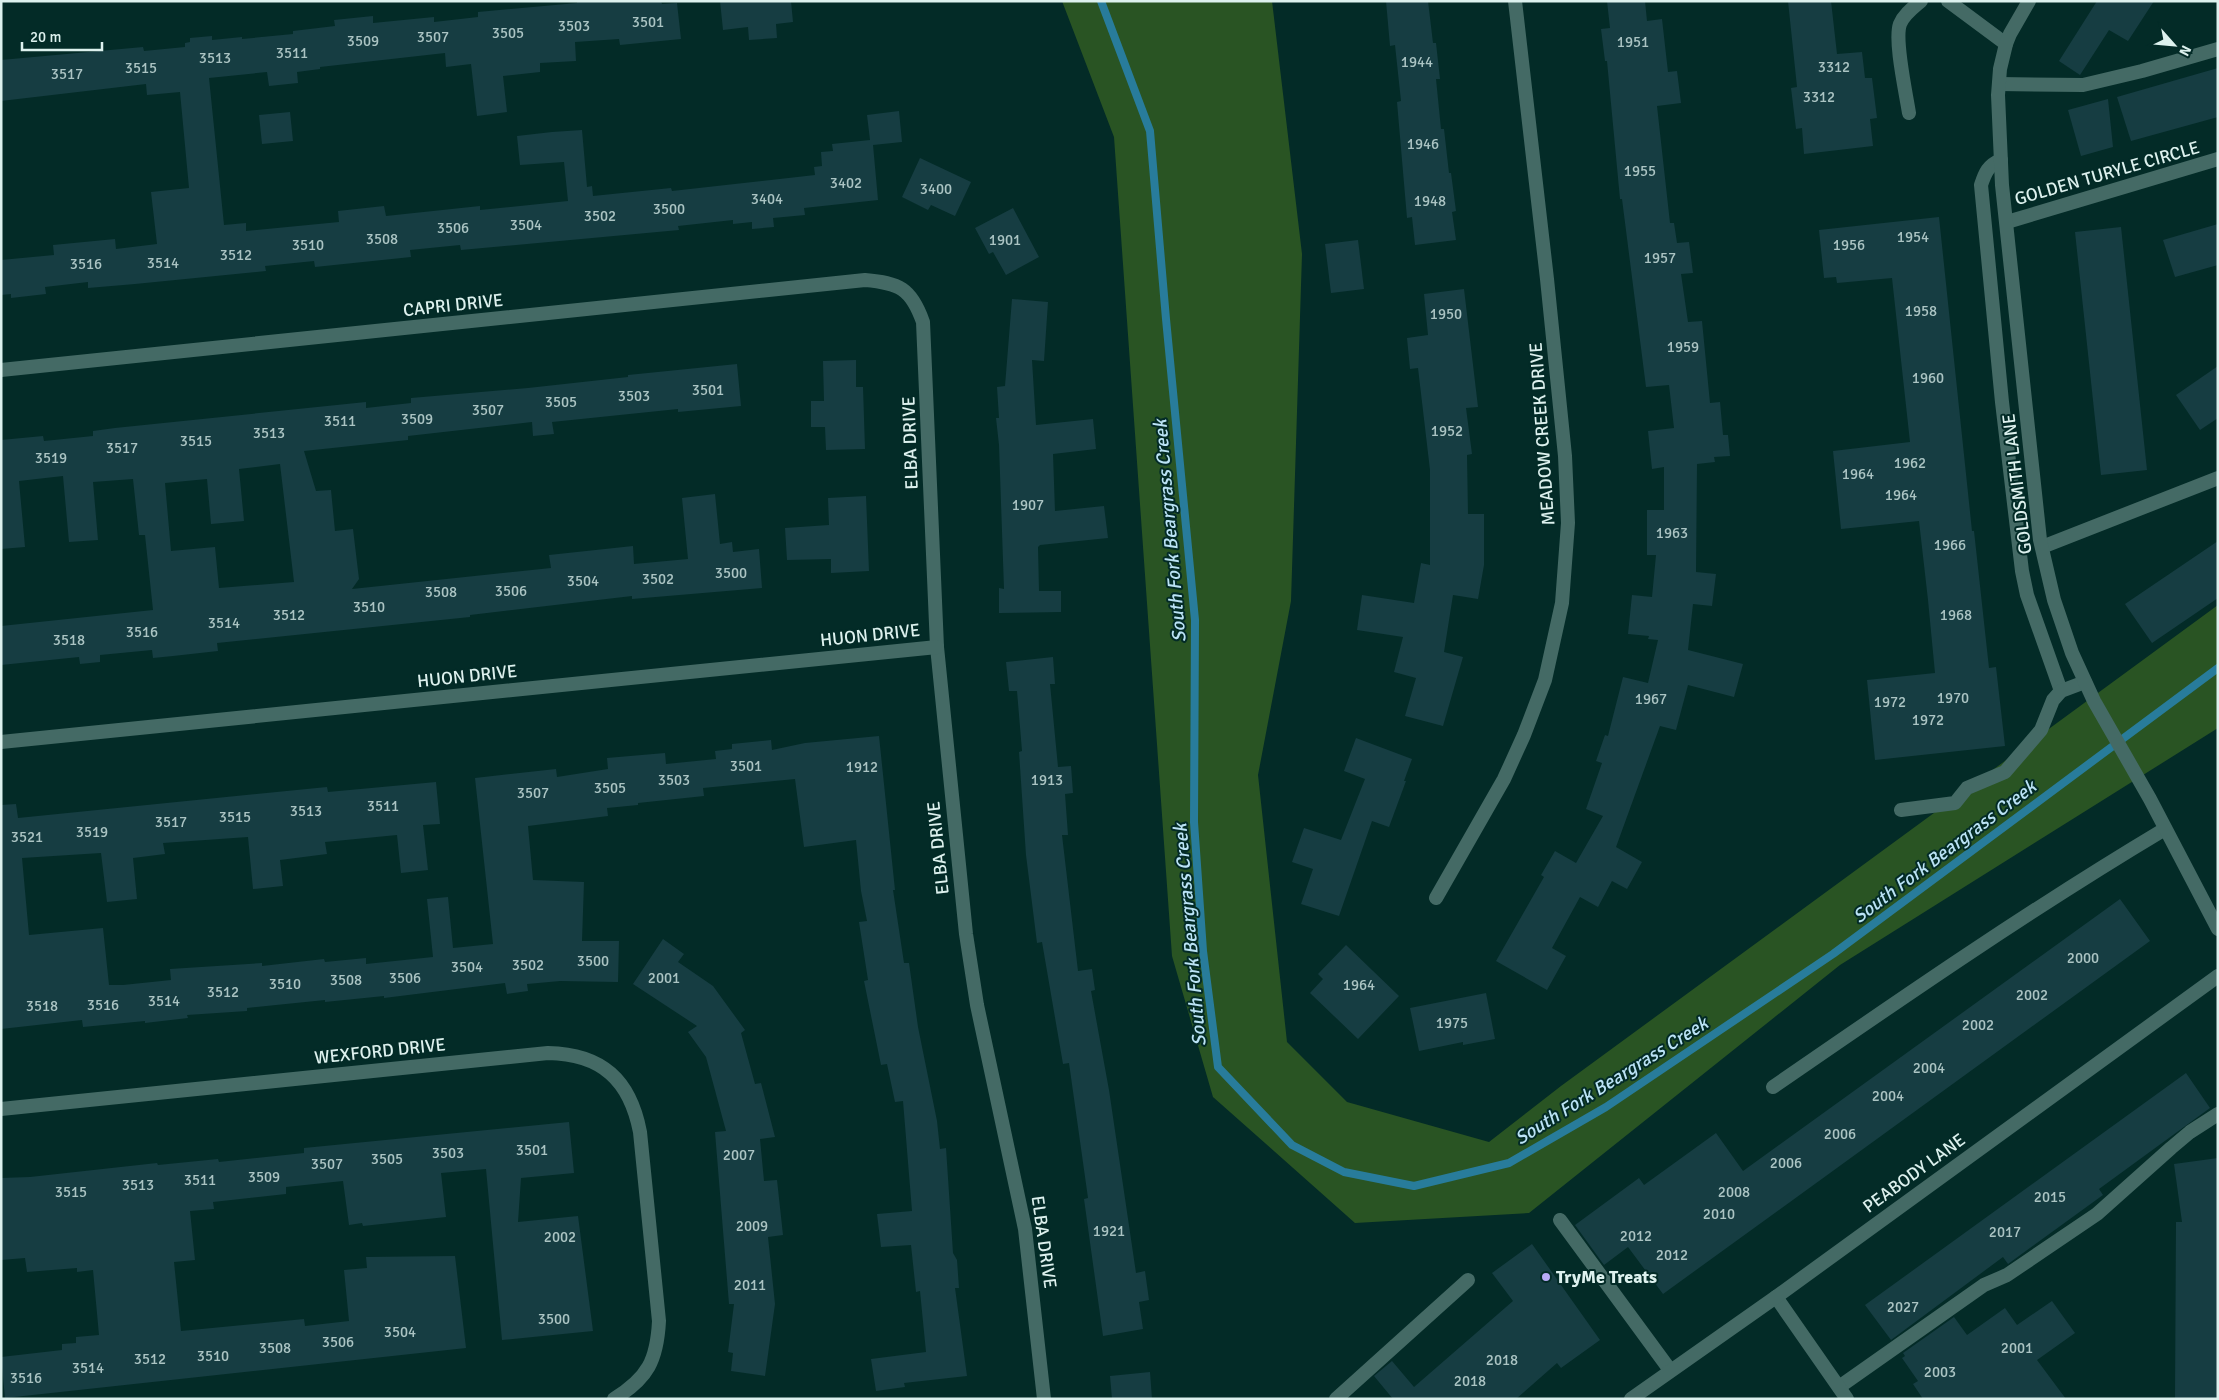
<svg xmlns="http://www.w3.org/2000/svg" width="2219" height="1400" viewBox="0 0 2219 1400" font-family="Signika,sans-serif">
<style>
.forest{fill:#295423}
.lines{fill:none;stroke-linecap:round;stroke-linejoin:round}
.stream{stroke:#287c9b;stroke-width:8}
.building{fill:#163d42;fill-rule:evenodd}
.service{stroke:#446a65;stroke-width:14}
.minor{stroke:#446a65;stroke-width:14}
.tertiary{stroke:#446a65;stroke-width:14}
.poi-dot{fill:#b8abf7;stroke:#032b27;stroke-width:2}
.labels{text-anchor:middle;stroke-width:4;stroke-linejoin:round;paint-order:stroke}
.number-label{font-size:15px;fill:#abc4c3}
.street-label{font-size:18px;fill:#ddf1ee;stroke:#032b27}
.poi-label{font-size:18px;font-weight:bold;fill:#ddf1ee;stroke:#032b27;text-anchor:start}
.water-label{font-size:19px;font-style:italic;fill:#bbe3f5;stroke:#032b27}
</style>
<rect width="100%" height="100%" fill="#032b27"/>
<path class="forest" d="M1062 1H1272L1302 254 1291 601 1258 775 1287 1042 1347 1102 1489 1142 1561 1086 2218 605V728L1840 965 1529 1213 1355 1223 1213 1097 1172 956 1114 137Z"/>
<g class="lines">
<path class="stream" d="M1101 1 1150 131 1166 319 1195 620 1194 822 1203 951 1218 1067 1292 1145 1344 1172 1414 1186 1509 1163 1606 1107 1833 954 2218 668"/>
</g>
<g class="building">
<path d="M577 1H661L662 4 677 3 681 39 620 45 619 39 575 42 576 61 540 63V72L503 76 507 112 477 116 471 64 446 67 445 53 320 67V69L297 72 298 83 269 86 267 72 209 78 224 225 246 223V231L339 222 338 211 384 206 386 216 480 206V210L568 201 564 162 520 165 517 136 552 132 582 130 587 187 592 186 593 196 671 188 672 191 815 175 814 167 822 166 821 152 833 151 832 144 870 140 867 115 899 111 902 142 873 145 878 200 804 208 805 215 773 218 774 227 752 229V222L733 224V220L678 226 679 230 461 250 460 245 410 250 411 257 315 267 314 261 265 266 266 271 135 284 88 288V282L45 287 46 294 11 298V294L1 295V260L54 255 53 245 115 239 116 249 157 244 151 192 189 188 180 92 147 95 146 84 1 101V60L143 47 144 51 185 47V43L190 42V38L212 36V40L242 37V39L293 34V31L335 26 334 20 373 16V23L434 17V22L478 17V12L577 3Z"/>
<path d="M720 1H791L793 22 776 24 777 38 749 40 748 27 723 30Z"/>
<path d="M1386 1H1428L1433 43H1436L1440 79H1436L1441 129H1444L1449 173H1451L1456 211 1452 212 1456 240 1415 245 1412 217 1407 218 1397 102 1401 101 1395 45 1390 46Z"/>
<path d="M1607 1H1645L1647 21 1662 19 1668 72 1677 71 1681 103 1657 106 1670 223H1674L1677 243 1689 242 1693 273 1681 274 1688 322 1702 321 1710 403 1720 402 1723 435H1728L1730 456 1714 457 1715 462 1697 464 1696 572 1716 574 1712 606 1693 604 1688 650 1743 664 1734 697 1688 685 1676 730 1660 726 1616 847 1642 862 1627 889 1612 881 1598 907 1580 897 1552 948 1566 956 1547 990 1496 961 1544 877 1541 875 1555 851 1576 863 1603 816 1586 809 1602 763 1596 761 1605 735 1608 736 1623 677 1648 683 1658 640 1648 639 1649 636 1628 634 1632 595 1652 597 1656 555H1647V510H1664V467L1652 469 1648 431 1674 428 1669 385 1646 387 1622 199H1620L1607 61H1605L1601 29 1610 28Z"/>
<path d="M1788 1H1831L1837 54 1862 52 1865 78H1872L1877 118 1870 119 1873 146 1804 154 1802 128 1796 129 1791 88 1797 87Z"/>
<path d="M2097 1H2154L2128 41 2109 30 2080 75 2059 61Z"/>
<path d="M2218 68V117L2131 141 2117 97Z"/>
<path d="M2108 99 2113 147 2081 156 2068 110Z"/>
<path d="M290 112 293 141 262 144 259 115Z"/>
<path d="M920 158 971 182 955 216 931 205 928 210 902 197Z"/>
<path d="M1013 208 1039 257 1006 275 993 252 989 254 975 228Z"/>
<path d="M1939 217 1972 531H1974L1989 668 1996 667 2005 746 1875 760 1867 680 1935 673 1928 600 1919 521 1841 529 1833 451 1910 442 1892 278 1837 283 1836 277 1824 278 1819 230Z"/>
<path d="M2218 224V265L2175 277 2163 240Z"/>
<path d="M2121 227 2147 470 2101 475 2075 232Z"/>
<path d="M1358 240 1364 289 1331 293 1325 244Z"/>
<path d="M1464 289 1478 407 1466 408 1472 454 1467 455 1468 514H1484V565L1478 599 1453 595 1444 652 1463 657 1443 726 1405 716 1416 678 1394 672 1403 637 1357 630 1362 595 1414 603 1421 563 1430 565V470L1418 368 1410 369 1407 338 1428 335 1424 294Z"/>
<path d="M1012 299 1048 302 1044 361 1032 360 1036 425 1093 419 1096 449 1053 454 1055 511 1104 506 1108 538 1040 545 1038 547 1039 591H1061V612L999 613V588L1004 589 999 445 996 418H999L997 387 1005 386Z"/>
<path d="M856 360V387H863L865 449 826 450 825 427H811V401H824L823 361Z"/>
<path d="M737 364 741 406 678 412V409L552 422 554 434 533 436 532 422 408 436V440L304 451 316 491 331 490 335 531 353 529 359 579 352 589 551 568 549 555 633 546 634 564 688 559 682 498 715 494 720 544 732 542 733 552 759 549 762 588 632 599V596L470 615V617L217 643 218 651 173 656 153 658 152 650 100 655V662L80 664 79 657 1 665V626L153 610 145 535H139L133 479 93 482 98 540 69 542 63 476 19 481 25 547 1 549V440L43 436 44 441 93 436V431L115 428 366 402V408L411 403V398L528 388 628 377V375ZM280 464 294 582 219 588 215 547 171 551 165 483 207 479 211 524 244 521 239 469Z"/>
<path d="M2218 366V418L2200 430 2176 395Z"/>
<path d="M866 496 869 571 831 573V559L787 560 785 528 829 525 828 498Z"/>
<path d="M2218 541V598L2152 643 2125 604Z"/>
<path d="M1053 657 1055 684H1050L1058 767 1071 766 1073 793 1065 794 1068 835H1062L1078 971 1092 969 1095 990 1091 991 1109 1090 1136 1273 1145 1271 1149 1300 1139 1302 1143 1329 1103 1336 1084 1199 1088 1198 1069 1063 1063 1064 1042 942 1037 943 1026 855 1019 752 1022 751 1017 691H1009L1006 662Z"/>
<path d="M879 736 895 890H893L904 963H909L918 1027 937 1121 940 1149 946 1148 953 1253 957 1260 959 1288H955L967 1376 904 1383 905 1387 876 1391 871 1359 926 1352 920 1291 916 1292 911 1245 881 1247 877 1214 912 1211 903 1101 895 1102 887 1064 881 1065 864 981 868 980 859 922 867 921 861 891 856 840 804 847 795 779 703 788 704 796 638 803V805L607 808 608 816 528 826 533 880 584 882 582 941H619L618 982 560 981 527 984 528 991 507 994 505 983 384 998V996L325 1002V1000L247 1008V1011L187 1015 188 1018 145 1023V1021L83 1027 82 1020 1 1029V805L16 804 18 818 327 787 328 792 436 782 440 824 423 825 428 870 401 873 397 835 325 842 327 854 280 860 283 886 253 889 248 837 163 843 165 854 133 858 137 899 107 902 101 853 22 858 29 935 103 928 109 985H123L171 980 170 969 262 963V966L324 959 325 962 366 958V964L433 957 427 899 448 897 453 948 493 944 475 778 556 769 557 777 608 769 607 758 665 753 666 764 716 759 715 751 732 749V744L771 740 772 750 805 743Z"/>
<path d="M1356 738 1412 759 1404 781H1406L1389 827 1372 821 1339 916 1301 904 1313 869 1292 862 1304 828 1341 840 1365 779 1344 771Z"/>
<path d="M2120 899 2150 941 1663 1294 1628 1247 1604 1265 1575 1225 1639 1178 1644 1185 1716 1133 1743 1171Z"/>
<path d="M663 939 684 954 678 962 713 986 745 1030 741 1033 755 1084 761 1083 775 1137 760 1139 764 1181 777 1180 783 1235 768 1237 775 1304 765 1376 731 1371 733 1353 728 1352 734 1304H729L715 1132 726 1131 706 1057 688 1032 697 1026 633 984Z"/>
<path d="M1346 945 1399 996 1358 1039 1310 993 1323 979 1318 974Z"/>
<path d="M1486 993 1495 1039 1463 1045V1042L1419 1051 1410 1008Z"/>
<path d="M2186 1073 2210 1108 2099 1189 2103 1195 2008 1264 2003 1257 1891 1340 1865 1305Z"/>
<path d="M569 1122 574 1173 521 1178 518 1222 578 1216 593 1331 502 1340 486 1169 441 1173 446 1217 363 1226 362 1223 349 1225 343 1181 286 1187V1194L213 1202 214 1209 190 1211 195 1260 174 1262 181 1331 304 1319 305 1326 349 1321 344 1270 367 1268 366 1257 455 1256 466 1348 5 1398 1 1357 62 1350V1344L76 1343V1337L99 1335 93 1270 77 1272V1268L27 1272 25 1258 1 1260V1178L30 1177 157 1163 158 1165 218 1159 219 1162 304 1153V1148Z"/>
<path d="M2218 1158V1399H2175L2176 1222H2182L2174 1164Z"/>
<path d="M1532 1244 1600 1340 1561 1368 1557 1363 1516 1399H1393L1374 1376 1392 1361 1414 1387 1513 1301 1492 1273Z"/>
<path d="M2052 1301 2075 1333 2037 1360 2066 1399H1923L1913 1384 1918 1381 1902 1358 1905 1356 1903 1353 1954 1317 1967 1335 2005 1308 2017 1325Z"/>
<path d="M1150 1372 1152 1399H1112L1110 1376Z"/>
</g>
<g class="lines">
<g class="service">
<path d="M1999 84 2083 85 2142 71 2218 49"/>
<path d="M1909 113C1906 93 1894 40 1900 24 1904 14 1914 7 1921 1"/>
<path d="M2001 160C1988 165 1985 173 1981 185L2002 402 2022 571 2027 595 2061 691"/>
<path d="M1901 810 1955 803 1967 788 2005 772 2041 730 2053 700 2061 691 2085 682"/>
<path d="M1773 1087C1902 998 2031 909 2165 829"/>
<path d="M1560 1220 1670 1370"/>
<path d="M1839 1387 1984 1285 2007 1275 2097 1214 2171 1148 2190 1132 2218 1114"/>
<path d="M1336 1399 1468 1280"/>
</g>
<g class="minor">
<path d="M1948 1 2006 44"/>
<path d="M2007 222 2218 159"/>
<path d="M1 370 865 280C899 283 911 288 923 322L937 647 966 934 977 1005 1025 1229 1044 1399"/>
<path d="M2042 547 2218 478"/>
<path d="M1 742 937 647"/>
<path d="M1436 898 1504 779 1524 735 1545 680 1562 603 1568 523 1565 456 1547 279 1515 1"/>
<path d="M1 1109 548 1053C602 1054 630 1080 640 1132L659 1321C657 1360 648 1378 614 1399"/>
<path d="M1776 1297 1847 1399"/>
<path d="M1631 1399 1776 1297 2218 976"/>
</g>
<path class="tertiary" d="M2029 1 2010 34 2006 44 2000 69 1998 95 2002 185 2040 540 2054 600 2072 653 2094 701 2150 799 2218 929"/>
</g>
<circle class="poi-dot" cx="1546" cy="1277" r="5"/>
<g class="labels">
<g class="number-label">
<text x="648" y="27">3501</text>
<text x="574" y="31">3503</text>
<text x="508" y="38">3505</text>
<text x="433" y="42">3507</text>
<text x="363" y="46">3509</text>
<text x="1633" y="47">1951</text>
<text x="292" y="58">3511</text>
<text x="215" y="63">3513</text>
<text x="1417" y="67">1944</text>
<text x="1834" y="72">3312</text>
<text x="141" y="73">3515</text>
<text x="67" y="79">3517</text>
<text x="1819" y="102">3312</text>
<text x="1423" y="149">1946</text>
<text x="1640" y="176">1955</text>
<text x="846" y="188">3402</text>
<text x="936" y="194">3400</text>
<text x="767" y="204">3404</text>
<text x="1430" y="206">1948</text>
<text x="669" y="214">3500</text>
<text x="600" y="221">3502</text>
<text x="526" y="230">3504</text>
<text x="453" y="233">3506</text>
<text x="1913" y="242">1954</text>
<text x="382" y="244">3508</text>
<text x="1005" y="245">1901</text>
<text x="308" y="250">3510</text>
<text x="1849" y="250">1956</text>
<text x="236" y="260">3512</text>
<text x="1660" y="263">1957</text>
<text x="163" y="268">3514</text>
<text x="86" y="269">3516</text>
<text x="1921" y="316">1958</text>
<text x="1446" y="319">1950</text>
<text x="1683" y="352">1959</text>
<text x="1928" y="383">1960</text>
<text x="708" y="395">3501</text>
<text x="634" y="401">3503</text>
<text x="561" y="407">3505</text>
<text x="488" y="415">3507</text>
<text x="417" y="424">3509</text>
<text x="340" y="426">3511</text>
<text x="1447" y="436">1952</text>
<text x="269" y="438">3513</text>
<text x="196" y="446">3515</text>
<text x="122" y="453">3517</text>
<text x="51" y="463">3519</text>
<text x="1910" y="468">1962</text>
<text x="1858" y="479">1964</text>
<text x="1901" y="500">1964</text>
<text x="1028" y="510">1907</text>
<text x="1672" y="538">1963</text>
<text x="1950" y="550">1966</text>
<text x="731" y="578">3500</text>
<text x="658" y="584">3502</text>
<text x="583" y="586">3504</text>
<text x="511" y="596">3506</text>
<text x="441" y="597">3508</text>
<text x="369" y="612">3510</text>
<text x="289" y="620">3512</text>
<text x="1956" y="620">1968</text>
<text x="224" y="628">3514</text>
<text x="142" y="637">3516</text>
<text x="69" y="645">3518</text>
<text x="1953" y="703">1970</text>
<text x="1651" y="704">1967</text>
<text x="1890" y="707">1972</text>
<text x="1928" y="725">1972</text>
<text x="746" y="771">3501</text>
<text x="862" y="772">1912</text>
<text x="674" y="785">3503</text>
<text x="1047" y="785">1913</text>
<text x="610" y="793">3505</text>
<text x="533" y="798">3507</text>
<text x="383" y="811">3511</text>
<text x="306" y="816">3513</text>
<text x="235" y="822">3515</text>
<text x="171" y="827">3517</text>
<text x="92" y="837">3519</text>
<text x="27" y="842">3521</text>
<text x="2083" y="963">2000</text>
<text x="593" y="966">3500</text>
<text x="528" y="970">3502</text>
<text x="467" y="972">3504</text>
<text x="405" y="983">3506</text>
<text x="664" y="983">2001</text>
<text x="346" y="985">3508</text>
<text x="285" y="989">3510</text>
<text x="1359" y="990">1964</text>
<text x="223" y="997">3512</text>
<text x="2032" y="1000">2002</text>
<text x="164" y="1006">3514</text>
<text x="103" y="1010">3516</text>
<text x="42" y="1011">3518</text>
<text x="1452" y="1028">1975</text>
<text x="1978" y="1030">2002</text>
<text x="1929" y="1073">2004</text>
<text x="1888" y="1101">2004</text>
<text x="1840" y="1139">2006</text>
<text x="532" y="1155">3501</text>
<text x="448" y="1158">3503</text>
<text x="739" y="1160">2007</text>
<text x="387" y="1164">3505</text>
<text x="1786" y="1168">2006</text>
<text x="327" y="1169">3507</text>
<text x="264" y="1182">3509</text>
<text x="200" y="1185">3511</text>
<text x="138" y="1190">3513</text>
<text x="71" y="1197">3515</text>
<text x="1734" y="1197">2008</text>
<text x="2050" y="1202">2015</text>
<text x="1719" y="1219">2010</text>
<text x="752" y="1231">2009</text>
<text x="1109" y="1236">1921</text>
<text x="2005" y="1237">2017</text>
<text x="1636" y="1241">2012</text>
<text x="560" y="1242">2002</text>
<text x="1672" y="1260">2012</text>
<text x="750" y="1290">2011</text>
<text x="1903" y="1312">2027</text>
<text x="554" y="1324">3500</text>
<text x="400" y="1337">3504</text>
<text x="338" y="1347">3506</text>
<text x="275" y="1353">3508</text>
<text x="2017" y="1353">2001</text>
<text x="213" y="1361">3510</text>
<text x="150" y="1364">3512</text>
<text x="1502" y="1365">2018</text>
<text x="88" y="1373">3514</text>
<text x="1940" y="1377">2003</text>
<text x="26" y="1383">3516</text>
<text x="1470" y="1386">2018</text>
</g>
<g class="street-label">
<text transform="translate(2107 173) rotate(-16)" y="6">GOLDEN TURYLE CIRCLE</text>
<text transform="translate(453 305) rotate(-6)" y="6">CAPRI DRIVE</text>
<text transform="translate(1542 434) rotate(-94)" y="6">MEADOW CREEK DRIVE</text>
<text transform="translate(910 443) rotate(-92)" y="6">ELBA DRIVE</text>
<text transform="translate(2017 484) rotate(-97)" y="6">GOLDSMITH LANE</text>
<text transform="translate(870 635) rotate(-6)" y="6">HUON DRIVE</text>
<text transform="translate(467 676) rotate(-6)" y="6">HUON DRIVE</text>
<text transform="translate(938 848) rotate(-96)" y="6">ELBA DRIVE</text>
<text transform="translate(380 1051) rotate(-6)" y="6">WEXFORD DRIVE</text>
<text transform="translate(1914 1173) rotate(-36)" y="6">PEABODY LANE</text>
<text transform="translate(1044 1242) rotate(82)" y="6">ELBA DRIVE</text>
</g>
<g class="poi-label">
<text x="1556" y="1283">TryMe Treats</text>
</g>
<g class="water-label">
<text transform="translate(1169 531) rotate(-95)" y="7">South Fork Beargrass Creek</text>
<text transform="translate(1944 851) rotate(-37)" y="7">South Fork Beargrass Creek</text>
<text transform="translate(1189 935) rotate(-95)" y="7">South Fork Beargrass Creek</text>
<text transform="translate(1611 1080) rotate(-32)" y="7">South Fork Beargrass Creek</text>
</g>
</g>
<rect width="2219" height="1400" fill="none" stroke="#ddf1ee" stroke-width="5"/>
<g transform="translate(2174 45) rotate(117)" stroke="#032b27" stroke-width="4" paint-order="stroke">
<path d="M0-4L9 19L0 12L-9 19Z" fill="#ddf1ee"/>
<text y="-8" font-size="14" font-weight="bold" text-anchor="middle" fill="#ddf1ee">N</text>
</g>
<path d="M22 42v8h80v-8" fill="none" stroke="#ddf1ee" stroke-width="2.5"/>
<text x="30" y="42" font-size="15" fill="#ddf1ee" stroke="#032b27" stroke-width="4" paint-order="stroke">20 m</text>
</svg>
